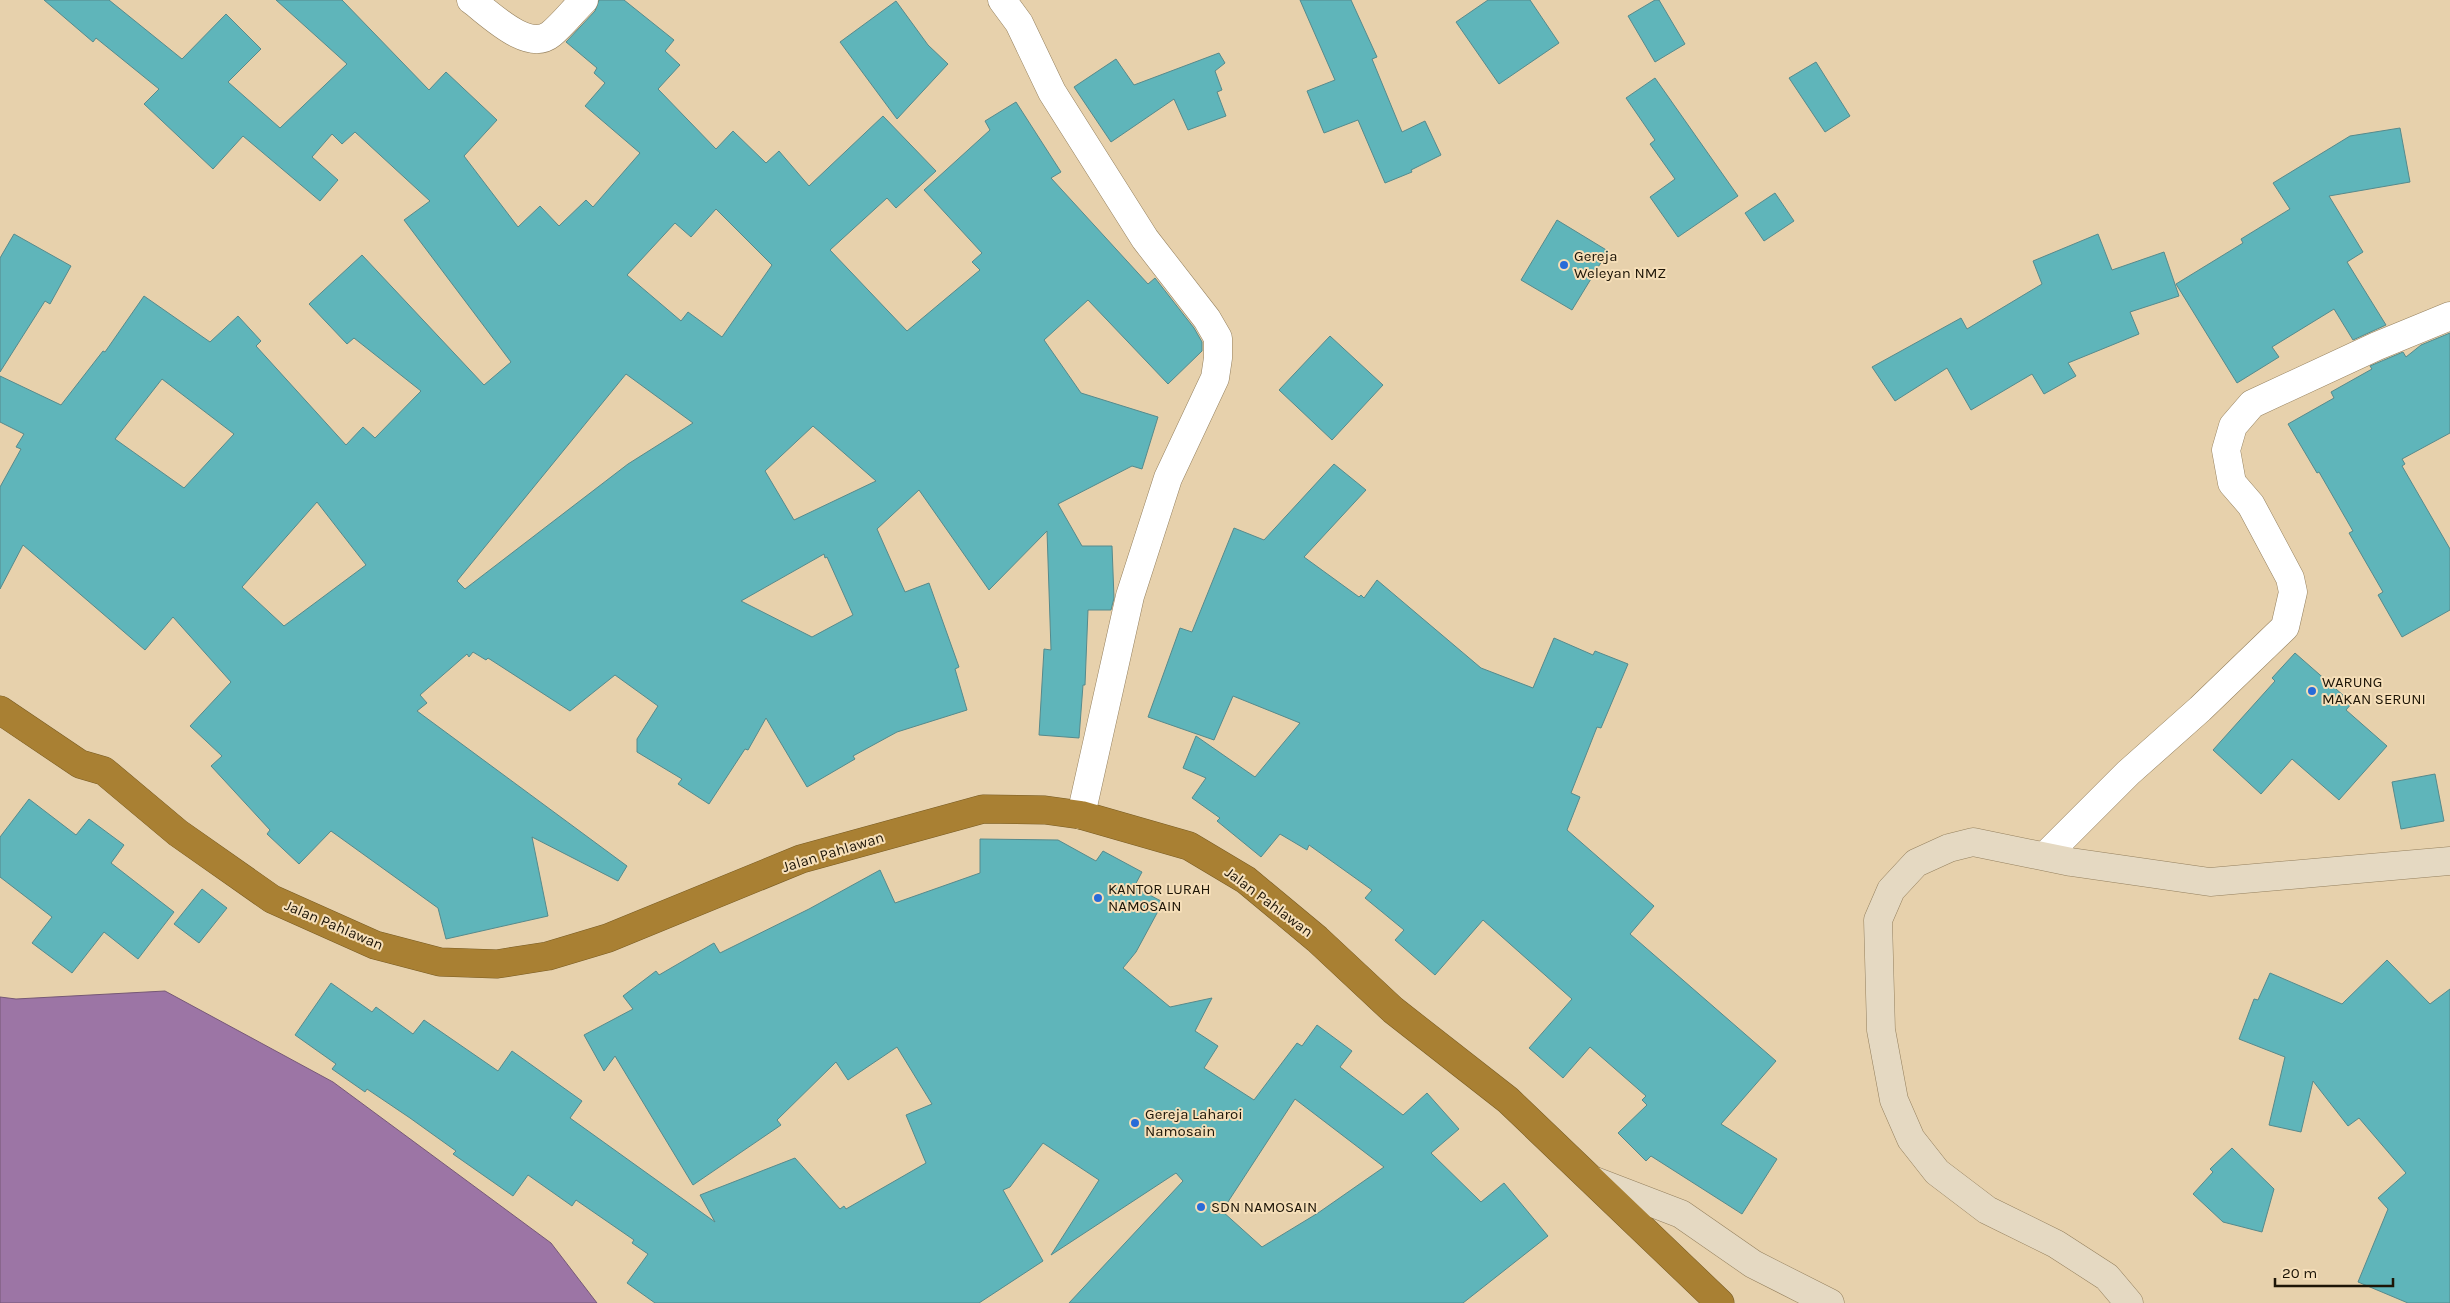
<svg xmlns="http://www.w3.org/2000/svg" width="2450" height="1303" viewBox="0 0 2450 1303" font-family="Karla,sans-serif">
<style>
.water{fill:#9c75a5;stroke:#765876}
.building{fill:#5fb5ba;stroke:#568a8c;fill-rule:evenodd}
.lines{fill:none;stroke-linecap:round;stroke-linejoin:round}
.street-casing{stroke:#95805e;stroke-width:29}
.secondary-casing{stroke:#95805e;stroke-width:29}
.highway-casing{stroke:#785b24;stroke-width:29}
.street{stroke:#fff;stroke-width:28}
.secondary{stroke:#e5d9c2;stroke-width:28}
.highway{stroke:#a98033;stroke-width:28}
.poi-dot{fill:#296bd8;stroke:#f5deb8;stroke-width:2}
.labels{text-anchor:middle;stroke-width:4;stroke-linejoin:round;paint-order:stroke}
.poi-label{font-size:15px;fill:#1d1507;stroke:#f5deb8;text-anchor:start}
.street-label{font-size:15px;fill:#1d1507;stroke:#f5deb8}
</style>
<rect width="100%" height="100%" fill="#e7d1ac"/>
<path class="water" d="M165 991 333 1082 551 1243 597 1303H0V997L16 999Z"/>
<g class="building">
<path d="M44 0H109L182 59 226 14 261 49 228 82 280 128 347 64 276 0H342L429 90 446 72 497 120 464 156 518 227 540 206 559 226 586 200 593 207 640 153 585 106 605 83 594 73 597 68 566 42 595 11 599 0H624L674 40 665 51 680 65 658 89 716 149 733 131 766 163 779 151 809 186 883 116 936 171 896 208 887 198 830 250 907 331 980 270 972 262 982 253 924 190 990 130 985 121 1016 102 1061 172 1051 178 1148 284 1155 278 1194 328 1202 342V351L1168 384 1088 300 1044 340 1081 393 1158 417 1142 469 1132 466 1058 504 1082 546H1112L1114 598 1111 610H1088L1085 685H1083L1079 738 1039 735 1044 649 1051 650 1047 531 989 590 919 490 877 529 905 592 929 583 959 667 955 669 967 710 897 732 853 756 855 759 807 787 766 718 748 750 745 749 709 804 678 784 682 779 637 752V739L658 706 615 675 570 711 488 658 486 660 473 652 469 657 467 654 420 695 427 703 417 711 627 866 618 881 532 837 548 916 446 939 438 908 331 831 299 864 267 834 270 830 211 766 222 756 190 726 231 682 173 617 145 650 23 545 0 589V487L21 449 16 447 24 434 0 422V376L61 405 103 351 105 352 144 296 210 342 238 316 261 341 256 346 346 445 363 427 375 438 421 391 354 338 347 344 309 304 362 255 484 385 511 362 404 220 430 201 355 132 342 144 332 134 312 157 338 180 320 201 243 136 213 169 144 104 159 89 96 38 93 42ZM716 209 772 265 722 337 688 312 681 321 627 275 675 223 691 237ZM626 374 693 423 628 464 465 589 457 581ZM162 379 234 434 184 488 115 439ZM813 426 876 481 794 520 765 471ZM317 502 366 565 284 626 242 587ZM824 554 825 558 827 557 853 615 812 637 741 601Z"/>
<path d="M1300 0H1351L1377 57 1372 59 1402 132 1425 121 1441 155 1411 170 1412 172 1385 183 1358 120 1324 133 1307 91 1335 80Z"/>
<path d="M1488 0H1530L1559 43 1499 84 1456 22Z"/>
<path d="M1655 0H1659L1685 44 1655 62 1628 16Z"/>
<path d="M896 1 928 45 948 64 897 119 840 42Z"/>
<path d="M1219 53 1225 63 1215 71 1222 90 1217 92 1226 116 1188 130 1174 99 1111 142 1074 87 1116 59 1134 85Z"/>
<path d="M1816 62 1850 116 1825 132 1789 78Z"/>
<path d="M1655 78 1738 196 1678 237 1650 197 1675 179 1650 144 1655 140 1626 98Z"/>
<path d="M2400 128 2410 182 2329 196 2363 252 2347 262 2386 325 2353 340 2334 309 2272 347 2279 357 2237 383 2176 284 2243 243 2241 239 2290 209 2273 183 2350 136Z"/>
<path d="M1775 193 1794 221 1764 241 1745 213Z"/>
<path d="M1557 220 1608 251 1572 310 1521 280Z"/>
<path d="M14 234 71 266 50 304 45 301 0 372V258Z"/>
<path d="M2098 234 2112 270 2164 252 2179 296 2130 312 2139 334 2068 363 2076 376 2044 394 2032 374 1971 410 1947 368 1895 401 1872 367 1961 318 1967 329 2042 284 2033 261Z"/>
<path d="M2450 333V433L2402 459 2405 464 2402 466 2450 549V610L2402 637 2378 595 2383 592 2349 533 2353 531 2319 472 2317 473 2288 424 2334 398 2331 392 2372 369 2370 366 2403 352 2406 357 2421 345Z"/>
<path d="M1330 336 1383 385 1332 440 1279 390Z"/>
<path d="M1334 464 1366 490 1304 557 1359 597 1361 595 1364 598 1377 580 1481 668 1533 688 1554 638 1593 655 1595 651 1628 664 1601 728 1597 727 1571 793 1580 797 1567 830 1654 906 1630 934 1776 1061 1721 1124 1777 1159 1742 1214 1651 1156 1646 1161 1618 1133 1647 1105 1642 1100 1646 1096 1590 1047 1563 1078 1529 1048 1572 999 1483 920 1435 975 1395 940 1404 930 1365 898 1372 890 1309 845 1307 850 1280 834 1261 857 1217 821 1220 818 1192 798 1206 778 1183 768 1196 736 1255 777 1300 723 1233 696 1214 740 1148 717 1180 628 1192 632 1234 528 1264 540Z"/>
<path d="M2295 653 2352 703 2346 710 2387 746 2339 800 2292 759 2261 794 2213 750 2275 681 2272 678Z"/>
<path d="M2435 774 2444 821 2401 829 2392 782Z"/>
<path d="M29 799 76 835 89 819 124 845 111 863 174 912 138 959 104 932 72 973 32 943 52 917 0 877V837Z"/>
<path d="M980 839 1058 840 1096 861 1103 851 1142 872 1134 887 1163 902 1136 952 1123 968 1170 1007 1212 998 1195 1031 1218 1046 1204 1068 1254 1100 1297 1043 1302 1046 1317 1025 1352 1051 1340 1067 1403 1115 1427 1093 1459 1129 1431 1153 1481 1202 1504 1183 1548 1236 1463 1303H1069L1183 1181 1176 1173 1051 1255 1099 1180 1043 1143 1010 1187 1003 1190 1043 1261 979 1303H655L627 1283 648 1254 632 1243 634 1240 576 1200 572 1206 528 1175 513 1196 453 1154 456 1151 410 1118 367 1089 365 1092 332 1069 336 1064 295 1035 331 983 372 1012 376 1007 413 1034 424 1020 498 1071 512 1051 582 1101 570 1118 715 1222 700 1195 795 1158 840 1209 844 1206 846 1209 926 1163 906 1115 932 1104 897 1047 848 1080 836 1062 777 1120 781 1125 693 1185 615 1056 604 1071 584 1035 633 1009 623 996 656 971 659 975 714 943 720 953 809 909 880 870 895 903 980 873ZM1295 1099 1384 1167 1318 1213 1262 1247 1222 1211Z"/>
<path d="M202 889 227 908 199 943 174 924Z"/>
<path d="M2387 960 2430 1004 2450 989V1303H2408L2358 1282 2388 1209 2378 1198 2406 1173 2359 1118 2348 1126 2313 1081 2301 1132 2269 1125 2285 1057 2239 1039 2254 999 2258 1000 2270 973 2342 1004Z"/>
<path d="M2232 1148 2274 1189 2262 1232 2223 1222 2193 1194 2213 1172 2210 1169Z"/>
</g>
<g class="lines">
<defs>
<g id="street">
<path d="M471 0C489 13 528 53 551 34 563 24 573 11 584 0"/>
<path d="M1002 0 1019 23 1052 92 1145 239 1207 319 1218 338V358L1215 378 1168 478 1130 596 1081 815"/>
<path d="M2045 856 2128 773 2200 709 2285 627 2293 592 2290 578 2251 505 2232 483 2226 450 2233 426 2252 404 2377 346 2450 316"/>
</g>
<g id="secondary">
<path d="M1595 1181 1681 1214 1753 1264 1830 1303"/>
<path d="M2129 1303 2107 1277 2056 1244 1987 1210 1937 1172 1911 1139 1894 1100 1881 1030 1878 920 1891 890 1916 863 1949 848 1973 842 2071 862 2210 882 2450 861"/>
</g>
<path id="highway" d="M0 710 80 764 104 771 178 833 272 899 375 945 440 962 497 964 548 956 608 938 801 859 983 809 1045 810 1081 815 1189 846 1246 880 1317 939 1393 1010 1508 1100 1720 1303"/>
</defs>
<use href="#street" class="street-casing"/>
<use href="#secondary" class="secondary-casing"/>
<use href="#highway" class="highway-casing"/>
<use href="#street" class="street"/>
<use href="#secondary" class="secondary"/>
<use href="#highway" class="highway"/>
</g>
<g class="poi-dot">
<circle cx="1564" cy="265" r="5"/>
<circle cx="2312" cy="691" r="5"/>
<circle cx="1098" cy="898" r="5"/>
<circle cx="1135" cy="1123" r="5"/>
<circle cx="1201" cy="1207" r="5"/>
</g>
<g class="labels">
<g class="poi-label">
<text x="1574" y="261">Gereja<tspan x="1574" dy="17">Weleyan NMZ</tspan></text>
<text x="2322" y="687">WARUNG<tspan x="2322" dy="17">MAKAN SERUNI</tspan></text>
<text x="1108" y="894">KANTOR LURAH<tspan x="1108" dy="17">NAMOSAIN</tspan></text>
<text x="1145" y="1119">Gereja Laharoi<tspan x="1145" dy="17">Namosain</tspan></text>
<text x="1211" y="1212">SDN NAMOSAIN</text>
</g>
<g class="street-label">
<text transform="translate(833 852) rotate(-17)" y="5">Jalan Pahlawan</text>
<text transform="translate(1269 902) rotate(37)" y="5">Jalan Pahlawan</text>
<text transform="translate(334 925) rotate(23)" y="5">Jalan Pahlawan</text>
</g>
</g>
<path d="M2275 1278v8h118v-8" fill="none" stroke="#1d1507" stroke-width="2.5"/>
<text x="2282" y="1278" font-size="15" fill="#1d1507" stroke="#f5deb8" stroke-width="4" paint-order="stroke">20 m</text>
</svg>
